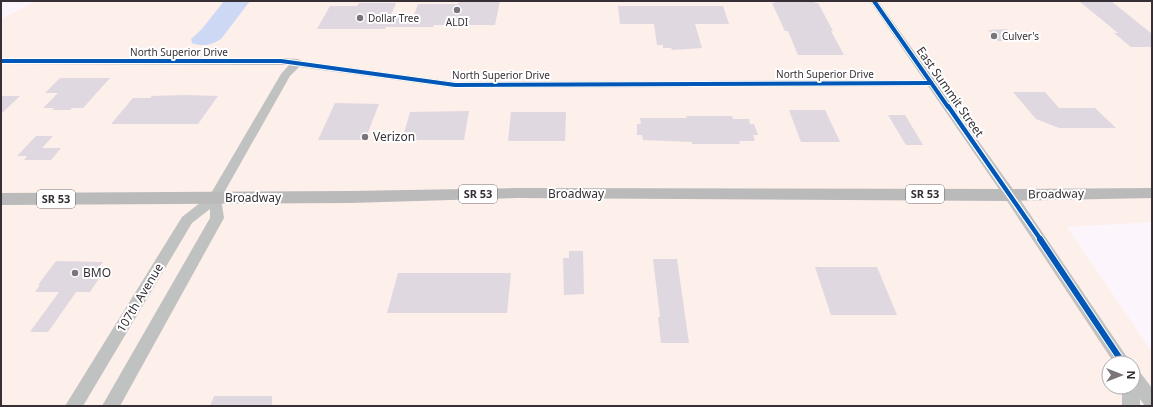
<svg xmlns="http://www.w3.org/2000/svg" width="1153" height="407" viewBox="0 0 1153 407" font-family="'Noto Sans',sans-serif">
<style>
.industrial{fill:#fdefe9;fill-rule:evenodd}
.water{fill:#cdd9f4}
.building{fill:#e0d8e1}
.lines{fill:none;stroke-linecap:round;stroke-linejoin:round}
.minor{fill:#c0c2c2;fill-rule:evenodd}
.major{fill:#bababb;fill-rule:evenodd}
.cycleway-far2-casing{stroke:#fff;stroke-width:6}
.cycleway-far1-casing{stroke:#fff;stroke-width:7}
.cycleway-casing{stroke:#fff;stroke-width:8}
.cycleway-far2{stroke:#0057b8;stroke-width:4}
.cycleway-far1{stroke:#0057b8;stroke-width:4.5}
.cycleway{stroke:#0057b8;stroke-width:6}
.poi-dot{fill:#7b757b;stroke:#fff;stroke-width:1.5}
.labels{text-anchor:middle;stroke-width:4;stroke-linejoin:round;paint-order:stroke}
.far-poi-label{font-size:10px;fill:#363036;stroke:#fff;text-anchor:start}
.far-street-label{font-size:10px;fill:#363036;stroke:#fff}
.shield{fill:#fff;stroke:#726e72;stroke-width:1}
.shield-label{font-size:11px;font-weight:bold;fill:#363036}
.street-label{font-size:12px;fill:#363036;stroke:#fff}
.poi-label{font-size:12px;fill:#363036;stroke:#fff;text-anchor:start}
</style>
<rect width="100%" height="100%" fill="#fcf6fc"/>
<path class="industrial" d="M36 1H1152V222L1067 227 1152 352V406H1V19ZM1109 363H1133V387H1109Z"/>
<path class="water" d="M224 1H250L221 39C213 45 201 47 192 43L191 39 202 29Z"/>
<g class="building">
<path d="M459 1H500L495 25H434L433 27H386L385 29H317L330 6H357L359 3H396L391 15H414L418 4H458Z"/>
<path d="M774 1H814L815 3H818L833 31H831L844 55H798L788 31H785L772 3H775Z"/>
<path d="M1079 1H1111L1152 34V47H1131L1114 33H1118Z"/>
<path d="M618 6H723L729 24H695L702 48 672 50 671 48H663V45H657L654 24H620Z"/>
<path d="M1007 29 1018 41H998L988 30Z"/>
<path d="M60 78H110L83 108H72L70 110H52L54 108H43L58 93H45Z"/>
<path d="M1013 92H1045L1059 108H1095L1116 128H1059L1036 119Z"/>
<path d="M1 96H20L1 114Z"/>
<path d="M152 96 185 95 218 96 198 124H111L133 98H150Z"/>
<path d="M335 103 379 104 365 140H318Z"/>
<path d="M789 110H825L840 142H801Z"/>
<path d="M469 111 464 140H402L410 112Z"/>
<path d="M511 112H566L565 141H508Z"/>
<path d="M888 115H905L923 145H906Z"/>
<path d="M686 116H732L733 119H749L750 124H754L758 135H753L755 141H739L740 144H692V142L643 140 642 135H637V124H641L640 118H687Z"/>
<path d="M36 136H53L42 148H61L51 160H24L27 156H17Z"/>
<path d="M569 251H583L584 294 564 295 563 258H569Z"/>
<path d="M653 259H677L689 343H661L658 317H660Z"/>
<path d="M56 261 103 262 96 271H104L90 292H76L48 332H30L59 292H35L40 285H38Z"/>
<path d="M815 267H877L897 315H831Z"/>
<path d="M398 273H511L507 313H387Z"/>
<path d="M214 396H272V406H210Z"/>
</g>
<g class="lines">
<g class="minor">
<path d="M870 1H878L1015 192 1131 363H1114L1005 198 928 86 455 88 299 67 290 76 221 198 224 218 120 406H102L210 218V209L192 223 83 406H65L182 217 210 195 281 74 289 65 1 64V58H281L298 59 302 61 455 82 924 80Z"/>
<path d="M1133 369 1139 371 1152 388V406H1145L1140 399V406H1122V387H1133Z"/>
</g>
<path class="major" d="M517 188 1010 189 1152 188V198L1010 201 517 198 350 203 1 205V193L350 191Z"/>
<defs>
<g id="cycleway-far2">
<path d="M874 1 948 107"/>
<path d="M1 61H281L455 85 931 83"/>
</g>
<path id="cycleway-far1" d="M948 106 1041 240"/>
<path id="cycleway" d="M1040 239 1123 363"/>
</defs>
<use href="#cycleway-far2" class="cycleway-far2-casing"/>
<use href="#cycleway-far1" class="cycleway-far1-casing"/>
<use href="#cycleway" class="cycleway-casing"/>
<use href="#cycleway-far2" class="cycleway-far2"/>
<use href="#cycleway-far1" class="cycleway-far1"/>
<use href="#cycleway" class="cycleway"/>
</g>
<g class="poi-dot">
<circle cx="457" cy="10" r="4"/>
<circle cx="360" cy="18" r="4"/>
<circle cx="994" cy="36" r="4"/>
<circle cx="365" cy="137" r="4"/>
<circle cx="75" cy="273" r="4"/>
</g>
<g class="labels">
<g class="far-poi-label">
<text x="368" y="22">Dollar Tree</text>
<text x="457" y="26" text-anchor="middle">ALDI</text>
<text x="1002" y="40">Culver's</text>
</g>
<g class="far-street-label">
<text x="179" y="56">North Superior Drive</text>
<text x="825" y="78">North Superior Drive</text>
<text x="501" y="79">North Superior Drive</text>
</g>
<g class="shield">
<rect x="459" y="185" width="38" height="18" rx="3"/>
<rect x="906" y="185" width="38" height="18" rx="3"/>
<rect x="37" y="190" width="38" height="18" rx="3"/>
</g>
<g class="shield-label">
<text x="478" y="198">SR 53</text>
<text x="925" y="198">SR 53</text>
<text x="56" y="203">SR 53</text>
</g>
<g class="street-label">
<text transform="translate(950 92) rotate(55)" y="4">East Summit Street</text>
<text x="576" y="198">Broadway</text>
<text transform="translate(1056 194) rotate(-1)" y="4">Broadway</text>
<text x="253" y="202">Broadway</text>
<text transform="translate(140 298) rotate(-59)" y="4">107th Avenue</text>
</g>
<g class="poi-label">
<text x="373" y="141">Verizon</text>
<text x="83" y="277">BMO</text>
</g>
</g>
<rect width="1153" height="407" fill="none" stroke="#363036" stroke-width="4"/>
<g transform="translate(1121 375) rotate(90)"><circle r="19" fill="#ffffff" stroke="#afacaf"/>
<path d="M0-3L7 15L0 10L-7 15Z" fill="#7b757b"/>
<text y="-6" font-size="11" font-weight="bold" text-anchor="middle" fill="#363036">N</text>
</g>
</svg>
